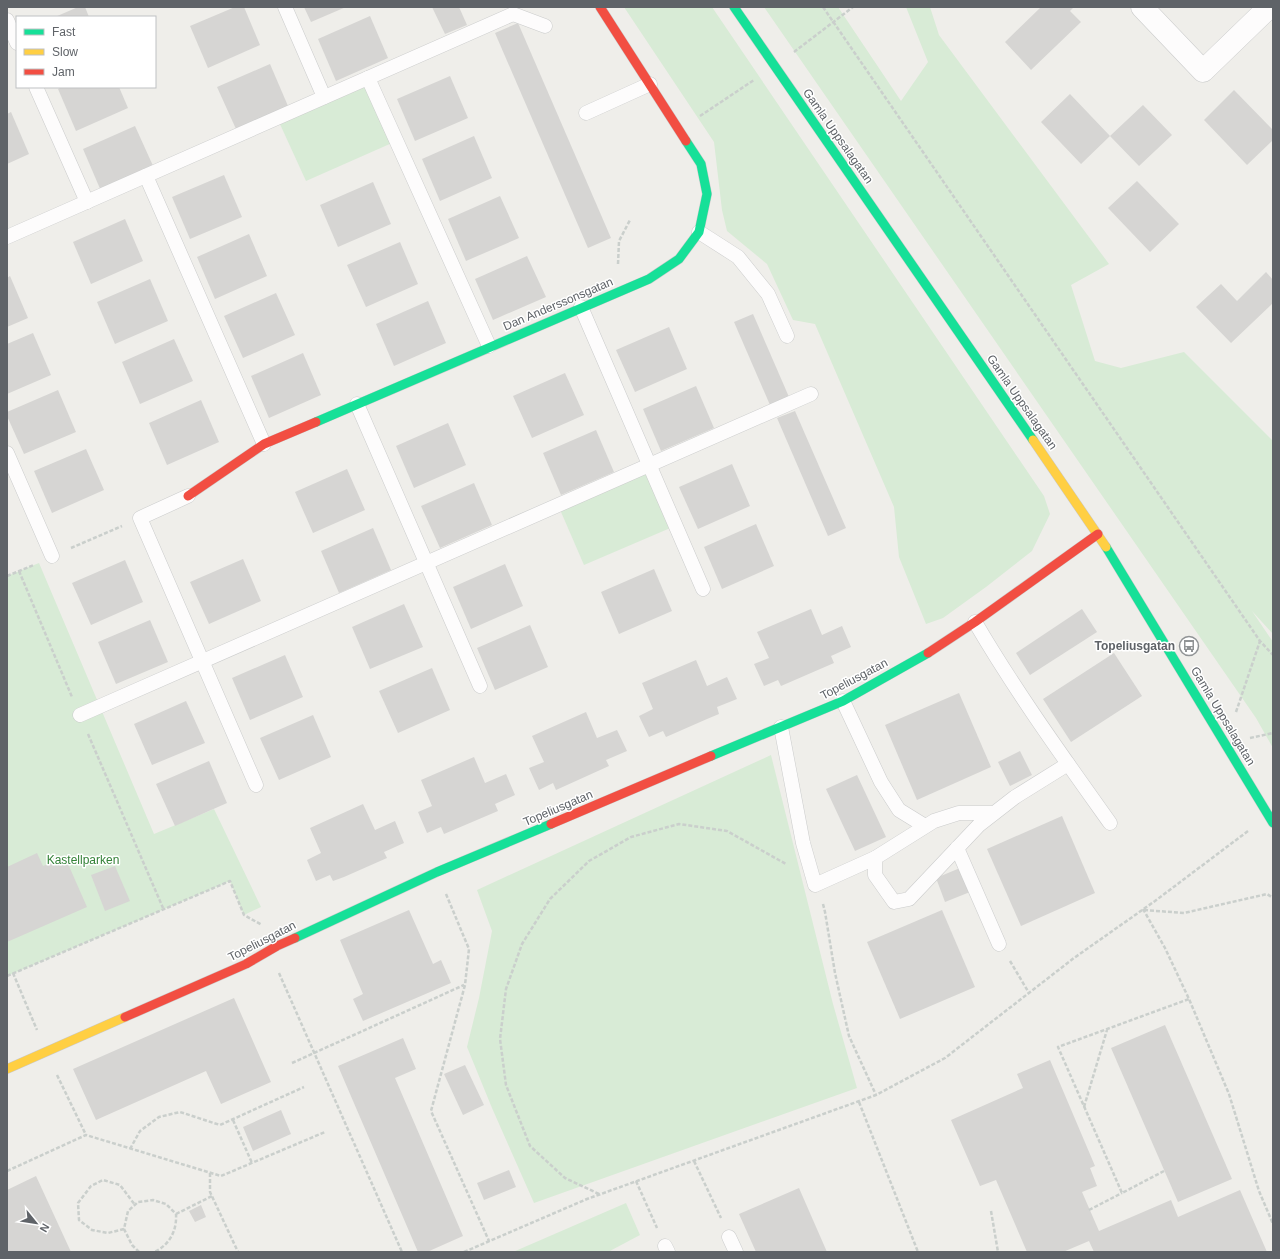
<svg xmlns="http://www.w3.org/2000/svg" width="1280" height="1259" viewBox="0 0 1280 1259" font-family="Helvetica,sans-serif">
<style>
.green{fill:#d8ebd6}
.building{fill:#d6d5d3}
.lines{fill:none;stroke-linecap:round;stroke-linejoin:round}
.lane-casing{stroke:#cbcccc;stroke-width:15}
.street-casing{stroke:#cbcccc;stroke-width:23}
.fast-casing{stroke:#cacacb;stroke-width:10}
.slow-casing{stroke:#cacacb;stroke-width:10}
.jam-casing{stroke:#cacacb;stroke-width:10}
.path{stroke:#cacfcc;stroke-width:2.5;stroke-dasharray:4 2;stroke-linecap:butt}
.lane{stroke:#fdfcfc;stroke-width:14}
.street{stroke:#fdfcfc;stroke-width:22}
.fast{stroke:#16e098;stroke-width:9}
.slow{stroke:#ffcf43;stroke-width:9}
.jam{stroke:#f24e42;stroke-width:9}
.labels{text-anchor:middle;stroke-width:3;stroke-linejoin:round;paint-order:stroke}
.street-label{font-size:12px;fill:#5f6368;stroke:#fff}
.poi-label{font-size:12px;font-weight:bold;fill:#5f6368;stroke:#fff;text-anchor:end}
.park-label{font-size:12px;fill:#348238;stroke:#fff}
</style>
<rect width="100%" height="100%" fill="#efeeea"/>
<g class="green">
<path d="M624 7H712L1044 496 1050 514 1032 551 986 587 943 618 926 624 899 557 894 507 815 324 793 320 767 264 727 231 722 210 714 142Z"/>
<path d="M764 7H838L901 101 928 62 906 7H930L939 35 1109 264 1071 285 1095 361 1121 368 1184 352 1273 441V634L1252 611 1273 642V748L1256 718Z"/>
<path d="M366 84 392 143 306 181 279 122Z"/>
<path d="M649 465 675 526 584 565 558 505Z"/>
<path d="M39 563 154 834 214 809 261 907 244 915 230 881 7 976V576Z"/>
<path d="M771 755 833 1004 857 1088 534 1203 492 1108 467 1047 479 998 492 931 477 890Z"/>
<path d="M626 1203 640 1235 608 1252H513Z"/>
</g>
<g class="building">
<path d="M78 7H85L89 17H55Z"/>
<path d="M235 7H244L260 45 208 68 190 26Z"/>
<path d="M304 7H346L311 22Z"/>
<path d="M432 7H459L467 25 445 34Z"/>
<path d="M1041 7H1074L1070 11 1081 22 1031 70 1005 42Z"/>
<path d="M370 16 388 58 336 81 318 39Z"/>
<path d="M518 23 611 238 588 248 495 33Z"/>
<path d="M270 64 288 106 236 129 217 87Z"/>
<path d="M450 76 468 118 415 141 397 99Z"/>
<path d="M62 87H119L128 108 76 131 58 89Z"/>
<path d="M1234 90 1273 130V140L1247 165 1204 120Z"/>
<path d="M1070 94 1110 136 1143 105 1172 135 1139 166 1110 136 1081 164 1041 122Z"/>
<path d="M11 112 29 154 7 164V114Z"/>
<path d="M135 126 154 168 101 191 83 149Z"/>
<path d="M474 136 492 178 440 201 422 159Z"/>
<path d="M224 175 242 217 190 239 172 197Z"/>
<path d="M1137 181 1179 224 1150 252 1108 208Z"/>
<path d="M373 182 391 224 338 247 320 205Z"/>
<path d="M500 196 519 238 466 261 448 219Z"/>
<path d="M125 219 143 261 91 284 73 242Z"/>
<path d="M249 234 267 276 215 299 197 257Z"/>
<path d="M400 242 418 284 366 307 347 265Z"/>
<path d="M527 256 546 297 493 320 475 279Z"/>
<path d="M1266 272 1273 280V303L1231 343 1196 307 1221 284 1237 301Z"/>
<path d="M10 276 28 318 7 327V278Z"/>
<path d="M150 279 168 321 115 344 97 302Z"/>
<path d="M276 293 295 335 243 358 224 316Z"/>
<path d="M428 301 446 343 394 366 376 324Z"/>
<path d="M753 314 789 397 770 405 734 322Z"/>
<path d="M669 327 687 369 635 392 616 350Z"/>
<path d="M33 333 51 375 7 394V344Z"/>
<path d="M174 339 193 381 140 404 122 362Z"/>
<path d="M303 353 321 395 269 418 251 376Z"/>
<path d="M565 373 584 415 532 438 513 396Z"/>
<path d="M696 386 714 428 661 451 643 409Z"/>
<path d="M58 390 76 432 24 454 7 416V412Z"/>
<path d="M201 400 219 442 167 465 149 423Z"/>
<path d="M795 411 846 528 828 536 777 418Z"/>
<path d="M448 423 466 465 414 488 396 446Z"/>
<path d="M596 430 614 472 561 495 543 453Z"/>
<path d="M86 449 104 490 52 513 34 471Z"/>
<path d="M732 464 750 506 698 529 679 487Z"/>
<path d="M347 469 365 510 313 533 295 492Z"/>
<path d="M474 483 492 525 440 548 421 506Z"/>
<path d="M756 524 774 566 722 589 704 547Z"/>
<path d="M373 528 391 570 339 593 321 551Z"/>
<path d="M243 559 261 601 209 624 190 582Z"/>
<path d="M125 560 143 602 91 625 72 583Z"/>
<path d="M505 564 523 606 471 629 453 587Z"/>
<path d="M654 569 672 611 619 634 601 592Z"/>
<path d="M404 604 423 647 370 669 352 627Z"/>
<path d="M811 609 822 635 842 626 851 647 831 656 834 663 781 686 778 680 764 686 754 664 769 658 757 632Z"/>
<path d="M1082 609 1097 632 1030 675 1016 653Z"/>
<path d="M150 620 168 662 116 684 98 642Z"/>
<path d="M530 625 548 667 495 690 477 648Z"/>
<path d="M1114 653 1142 696 1071 742 1043 699Z"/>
<path d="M285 655 303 697 250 720 232 678Z"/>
<path d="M696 660 707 686 727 677 737 699 717 707 719 714 707 719 666 737 663 731 649 737 639 716 653 709 642 683Z"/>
<path d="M432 668 450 710 398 733 379 691Z"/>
<path d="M959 693 991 767 917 800 885 725Z"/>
<path d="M186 701 205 743 152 765 134 724Z"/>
<path d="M586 712 597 738 617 730 627 751 606 760 609 766 556 790 553 783 539 790 529 768 544 762 532 736Z"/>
<path d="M313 715 331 757 279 780 260 738Z"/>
<path d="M1020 751 1032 775 1010 786 998 762Z"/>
<path d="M474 757 485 783 506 774 515 795 495 804 498 811 444 834 441 827 427 833 418 812 432 806 421 780Z"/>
<path d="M209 761 227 803 175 826 156 784Z"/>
<path d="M857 775 886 837 855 851 826 789Z"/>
<path d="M363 804 375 830 395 821 404 843 384 852 387 858 344 877 333 881 330 875 316 881 307 860 321 853 310 828Z"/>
<path d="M1062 816 1095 893 1021 926 987 849Z"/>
<path d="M37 853 43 866 65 857 87 907 7 942V867Z"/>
<path d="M115 866 130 901 105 911 91 875Z"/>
<path d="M960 868 970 892 945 902 936 878Z"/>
<path d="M409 910 433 964 441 960 451 983 363 1021 353 999 363 994 340 940Z"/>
<path d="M942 910 975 987 900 1019 867 942Z"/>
<path d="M234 998 271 1082 221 1104 206 1071 96 1120 73 1069Z"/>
<path d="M1165 1025 1232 1179 1178 1202 1111 1048Z"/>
<path d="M403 1038 416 1069 395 1078 463 1236 427 1252H418L338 1066Z"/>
<path d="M1050 1060 1095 1166 1090 1168 1097 1186 1082 1192 1099 1231 1171 1200 1178 1217 1240 1190 1267 1252H1094L1089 1241 1063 1252H1027L996 1180 980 1186 951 1120 1023 1088 1017 1074Z"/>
<path d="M465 1065 484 1105 463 1115 444 1074Z"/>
<path d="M281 1110 291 1134 253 1151 243 1127Z"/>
<path d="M509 1170 516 1187 484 1200 477 1183Z"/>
<path d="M36 1176 71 1252H7V1190Z"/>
<path d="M799 1188 827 1252H756L739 1214Z"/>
<path d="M201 1205 206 1217 195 1222 189 1211Z"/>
</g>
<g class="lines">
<defs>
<g id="lane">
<path d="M285 7 324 97"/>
<path d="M7 20 17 43"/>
<path d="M368 78 489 346"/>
<path d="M36 87 87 202"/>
<path d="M586 113 650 84"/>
<path d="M146 176 264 444"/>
<path d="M699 232 738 257 768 294 787 336"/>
<path d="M7 237 513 14 545 26"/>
<path d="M581 307 703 589"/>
<path d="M357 404 480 686"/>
<path d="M7 453 52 556"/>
<path d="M188 496 140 518 256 785"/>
<path d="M975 622C1016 692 1063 757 1110 823"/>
<path d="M843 701 881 782 899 810 925 826"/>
<path d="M80 715 811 394"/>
<path d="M781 727 803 843 815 885 875 858"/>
<path d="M994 813H959L934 821 875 858V875L894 902 909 899 979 825 1015 797 1068 764"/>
<path d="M957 848 999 944"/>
<path d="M729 1237 736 1252"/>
<path d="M665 1246 668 1252"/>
</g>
<path id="street" d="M1142 7 1203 71 1264 12"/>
<g id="fast">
<path d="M734 7 1033 440"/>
<path d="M316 422 649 279 679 259 699 232 707 194 701 164 686 141"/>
<path d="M1106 547 1273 823"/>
<path d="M711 756 843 701 928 653"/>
<path d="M295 938 437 872 551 824"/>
</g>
<g id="slow">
<path d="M1033 440 1106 547"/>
<path d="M7 1069 125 1017"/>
</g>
<g id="jam">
<path d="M600 7 686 141"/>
<path d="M188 496 264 444 316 422"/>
<path d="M928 653 975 622 1098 534"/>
<path d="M551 824 711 756"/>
<path d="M125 1017 246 964 277 946 295 938"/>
</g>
</defs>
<use href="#lane" class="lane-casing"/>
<use href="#street" class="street-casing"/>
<use href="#fast" class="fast-casing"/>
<use href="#slow" class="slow-casing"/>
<use href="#jam" class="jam-casing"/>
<g class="path">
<path d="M823 7 1260 641 1273 655"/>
<path d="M794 52 853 7"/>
<path d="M700 116 754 80"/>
<path d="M618 264 619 241 630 220"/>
<path d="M71 548 122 526"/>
<path d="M19 571 72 697"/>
<path d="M7 576 34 565"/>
<path d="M1236 712 1260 641"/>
<path d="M88 734 163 908"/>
<path d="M1250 738 1273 733"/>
<path d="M446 894 469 949 465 985 431 1111 489 1241"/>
<path d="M823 904 825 912 835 973 849 1036 876 1095"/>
<path d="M1143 909 1165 948 1189 999 1229 1094 1259 1191 1273 1224"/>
<path d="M1144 910 1184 913 1267 894 1273 898"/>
<path d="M1010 961 1029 993"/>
<path d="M13 973 37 1030"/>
<path d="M279 973 402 1252"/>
<path d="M7 976 230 881 244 915 262 925"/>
<path d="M292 1063 464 985"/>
<path d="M57 1075 86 1135"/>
<path d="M859 1102 918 1252"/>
<path d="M1084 1107 1107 1030"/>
<path d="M233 1120 252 1163"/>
<path d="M130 1149 140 1131 159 1117 180 1112 220 1125 304 1087"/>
<path d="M694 1161 721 1218"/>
<path d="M7 1171 86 1135 221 1176 325 1132"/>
<path d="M1164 1171 1122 1193 1058 1047 1189 999"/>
<path d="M210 1173V1192L238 1252"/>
<path d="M636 1181 657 1228"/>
<path d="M599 1194 565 1178 530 1146 506 1085 500 1039 506 989 522 944 550 899 589 861 631 837 679 824 727 831 786 864"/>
<path d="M1089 1210 1122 1193"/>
<path d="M991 1211 998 1252"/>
<path d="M176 1214 212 1196"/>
<path d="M124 1229 108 1233 92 1230 79 1220 78 1203 91 1186 103 1180 120 1185 135 1205"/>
<path d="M139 1252 132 1245 124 1229 128 1211 138 1202 153 1200 166 1204 176 1214C177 1230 170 1245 154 1252"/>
<path d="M464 1252 587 1199 876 1095 945 1058 1074 958 1155 901 1248 831"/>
</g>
<use href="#lane" class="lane"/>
<use href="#street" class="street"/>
<use href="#fast" class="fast"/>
<use href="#slow" class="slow"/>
<use href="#jam" class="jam"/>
</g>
<defs>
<symbol id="bus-ring" viewBox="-11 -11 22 22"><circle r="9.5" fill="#fff" stroke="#919496" stroke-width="1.5"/><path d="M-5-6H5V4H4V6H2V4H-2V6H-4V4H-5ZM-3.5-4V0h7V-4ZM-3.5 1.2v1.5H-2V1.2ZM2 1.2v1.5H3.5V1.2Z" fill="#919496"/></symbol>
</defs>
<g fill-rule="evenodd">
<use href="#bus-ring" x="1178" y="635" width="22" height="22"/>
</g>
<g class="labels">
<g class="street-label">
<text transform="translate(838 136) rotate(55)" y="4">Gamla Uppsalagatan</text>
<text transform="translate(558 304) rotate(-23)" y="4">Dan Anderssonsgatan</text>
<text transform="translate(1022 402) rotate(55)" y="4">Gamla Uppsalagatan</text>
<text transform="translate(854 679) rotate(-28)" y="4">Topeliusgatan</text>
<text transform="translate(1223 716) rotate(59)" y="4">Gamla Uppsalagatan</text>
<text transform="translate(558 808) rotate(-23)" y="4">Topeliusgatan</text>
<text transform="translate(262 941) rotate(-27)" y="4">Topeliusgatan</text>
</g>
<g class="poi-label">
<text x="1175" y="650">Topeliusgatan</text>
</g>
<g class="park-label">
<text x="83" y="864">Kastellparken</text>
</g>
</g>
<rect width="1280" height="1259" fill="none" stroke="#5f6368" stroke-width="16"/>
<rect x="16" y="16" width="140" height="72" fill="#ffffff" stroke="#bfc1c3"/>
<rect x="24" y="29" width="20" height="6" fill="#16e098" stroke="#bfc1c3"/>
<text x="52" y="36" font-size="12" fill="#5f6368">Fast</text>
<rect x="24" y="49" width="20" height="6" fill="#ffcf43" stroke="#bfc1c3"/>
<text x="52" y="56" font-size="12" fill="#5f6368">Slow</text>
<rect x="24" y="69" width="20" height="6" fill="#f24e42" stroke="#bfc1c3"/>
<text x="52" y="76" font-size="12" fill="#5f6368">Jam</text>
<g transform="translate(36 1223) rotate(120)" stroke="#ffffff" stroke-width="3" paint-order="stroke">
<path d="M0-3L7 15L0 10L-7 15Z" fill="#5f6368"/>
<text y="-6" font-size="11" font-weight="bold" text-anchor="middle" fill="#5f6368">N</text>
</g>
</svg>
